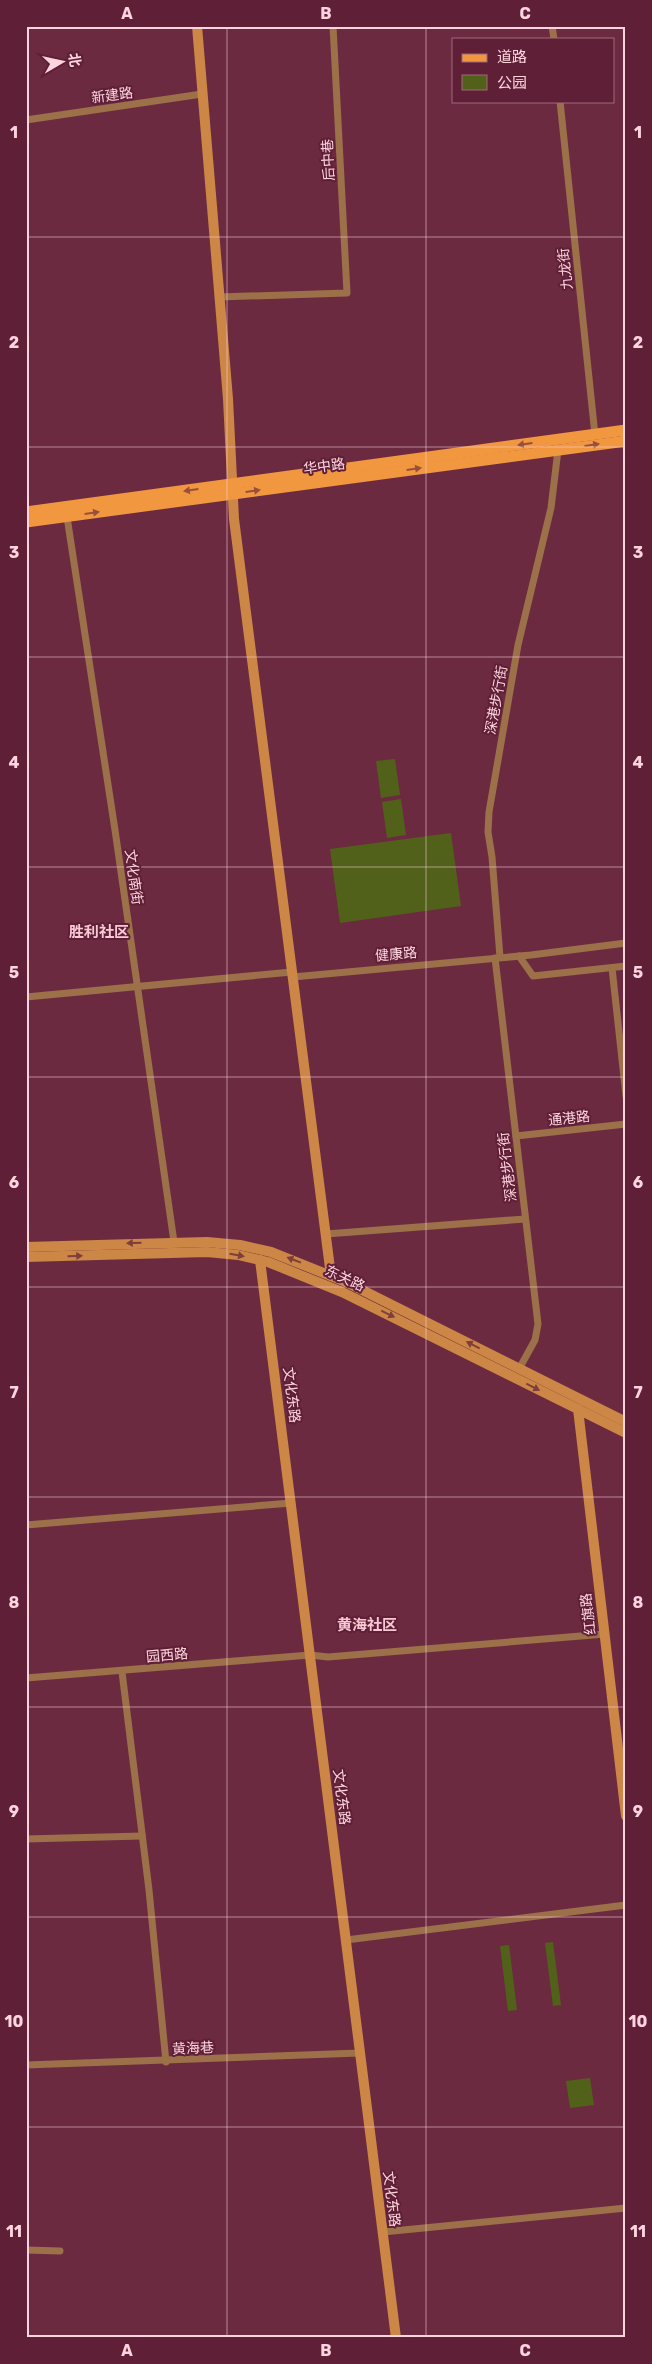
<svg xmlns="http://www.w3.org/2000/svg" width="652" height="2364" viewBox="0 0 652 2364" font-family="Rubik,'Noto Sans SC',sans-serif">
<style>
.green{fill:#516119}
.lines{fill:none;stroke-linecap:round;stroke-linejoin:round}
.street{stroke:#9c7049;stroke-width:7}
.secondary{stroke:#cc8646;stroke-width:10}
.primary{stroke:#f19740;stroke-width:11}
.oneway{fill:#994f3a}
.oneway2{fill:#803e3b}
.grid{fill:none;stroke:#fed5df;stroke-width:1;stroke-opacity:0.55}
.labels{text-anchor:middle;stroke-width:4;stroke-linejoin:round;paint-order:stroke}
.street-label{font-size:14px;fill:#fed5df;stroke:#5f1f36}
.neighbourhood-label{font-size:15px;font-weight:bold;fill:#f9c8d5;stroke:#5f1f36}
.neatline{fill:none;stroke:#fed5df;stroke-width:2}
.grid-label{font-size:16px;text-anchor:middle;font-weight:bold;fill:#fed5df}
</style>
<rect width="100%" height="100%" fill="#6c2a41"/>
<g class="green">
<path d="M395 759 400 795 381 798 376 761Z"/>
<path d="M401 799 406 835 387 838 382 802Z"/>
<path d="M451 833 461 906 340 923 330 849Z"/>
<path d="M553 1942 561 2005 553 2006 545 1943Z"/>
<path d="M509 1945 517 2010 508 2011 500 1946Z"/>
<path d="M590 2078 594 2105 570 2108 566 2081Z"/>
</g>
<g class="lines">
<g class="street">
<path d="M552 26 554 39"/>
<path d="M560 101 595 435"/>
<path d="M26 120 202 94"/>
<path d="M219 297 347 293 333 26"/>
<path d="M67 517 115 830 174 1242"/>
<path d="M519 956 533 976 626 966"/>
<path d="M500 957 492 857 488 832 489 812 518 645 551 508 558 450"/>
<path d="M495 958 538 1324 535 1340 519 1369"/>
<path d="M612 968 626 1096"/>
<path d="M293 977 531 955 626 943"/>
<path d="M26 997 292 972"/>
<path d="M516 1136 626 1124"/>
<path d="M326 1234 525 1219"/>
<path d="M26 1525 291 1503"/>
<path d="M122 1672 149 1890 166 2062"/>
<path d="M26 1678 310 1655 328 1657 605 1634"/>
<path d="M26 1839 142 1836"/>
<path d="M346 1940 626 1905"/>
<path d="M26 2065 360 2053"/>
<path d="M383 2232 626 2208"/>
<path d="M26 2250 60 2251"/>
</g>
<g class="secondary">
<path d="M197 26 228 399 234 519 331 1276"/>
<path d="M26 1247 207 1242 240 1245 271 1252 346 1282 626 1422"/>
<path d="M26 1257 207 1252 238 1255 268 1262 342 1292 626 1433"/>
<path d="M260 1260 396 2338"/>
<path d="M578 1409 626 1816"/>
</g>
<g class="primary">
<path d="M26 512 626 430"/>
<path d="M26 522 626 441"/>
</g>
</g>
<defs><path id="oneway-solid" d="M-6-.8H1V-3.2L6.5 0L1 3.2V.8H-6Z" transform="scale(1.25)"/></defs>
<g class="oneway">
<use href="#oneway-solid" transform="translate(525 444) rotate(172)"/>
<use href="#oneway-solid" transform="translate(592 445) rotate(-8)"/>
<use href="#oneway-solid" transform="translate(414 469) rotate(-8)"/>
<use href="#oneway-solid" transform="translate(191 490) rotate(172)"/>
<use href="#oneway-solid" transform="translate(253 491) rotate(-8)"/>
<use href="#oneway-solid" transform="translate(92 513) rotate(-8)"/>
</g>
<g class="oneway2">
<use href="#oneway-solid" transform="translate(134 1243) rotate(178)"/>
<use href="#oneway-solid" transform="translate(237 1255) rotate(10)"/>
<use href="#oneway-solid" transform="translate(75 1256) rotate(-2)"/>
<use href="#oneway-solid" transform="translate(294 1260) rotate(-159)"/>
<use href="#oneway-solid" transform="translate(388 1314) rotate(26)"/>
<use href="#oneway-solid" transform="translate(473 1345) rotate(-153)"/>
<use href="#oneway-solid" transform="translate(533 1387) rotate(27)"/>
</g>
<path class="grid" d="M227 26V2338M426 26V2338M26 237H626M26 447H626M26 657H626M26 867H626M26 1077H626M26 1287H626M26 1497H626M26 1707H626M26 1917H626M26 2127H626"/>
<g class="labels">
<g class="street-label">
<text transform="translate(112 95) rotate(-8)" y="5">新建路</text>
<text transform="translate(328 160) rotate(-93)" y="5">后中巷</text>
<text transform="translate(565 269) rotate(-96)" y="5">九龙街</text>
<text transform="translate(324 466) rotate(-8)" y="5">华中路</text>
<text transform="translate(496 700) rotate(-80)" y="5">深港步行街</text>
<text transform="translate(134 877) rotate(82)" y="5">文化南街</text>
<text transform="translate(396 954) rotate(-5)" y="5">健康路</text>
<text transform="translate(569 1118) rotate(-6)" y="5">通港路</text>
<text transform="translate(507 1167) rotate(-97)" y="5">深港步行街</text>
<text transform="translate(345 1278) rotate(25)" y="5">东关路</text>
<text transform="translate(292 1395) rotate(83)" y="5">文化东路</text>
<text transform="translate(588 1614) rotate(-97)" y="5">红旗路</text>
<text transform="translate(167 1655) rotate(-5)" y="5">园西路</text>
<text transform="translate(342 1797) rotate(83)" y="5">文化东路</text>
<text transform="translate(193 2048) rotate(-3)" y="5">黄海巷</text>
<text transform="translate(392 2199) rotate(83)" y="5">文化东路</text>
</g>
<g class="neighbourhood-label">
<text x="99" y="937">胜利社区</text>
<text x="367" y="1630">黄海社区</text>
</g>
</g>
<rect width="652" height="2364" fill="none" stroke="#5f1f36" stroke-width="55"/>
<rect x="452" y="38" width="162" height="65" fill="#5f1f36" stroke="#9f687a"/>
<rect x="462" y="54" width="25" height="8" fill="#f19740" stroke="#9f687a"/>
<text x="497" y="62" font-size="15" fill="#fed5df">道路</text>
<rect x="462" y="75" width="25" height="15" fill="#516119" stroke="#9f687a"/>
<text x="497" y="88" font-size="15" fill="#fed5df">公园</text>
<g transform="translate(62 62) rotate(81)" stroke="#5f1f36" stroke-width="4" paint-order="stroke">
<path d="M0-4L9 19L0 12L-9 19Z" fill="#fed5df"/>
<text y="-8" font-size="14" font-weight="bold" text-anchor="middle" fill="#fed5df">北</text>
</g>
<rect x="28" y="28" width="596" height="2308" class="neatline"/>
<g class="grid-label">
<text x="127" y="19">A</text>
<text x="326" y="19">B</text>
<text x="525" y="19">C</text>
<text x="14" y="138">1</text>
<text x="638" y="138">1</text>
<text x="14" y="348">2</text>
<text x="638" y="348">2</text>
<text x="14" y="558">3</text>
<text x="638" y="558">3</text>
<text x="14" y="768">4</text>
<text x="638" y="768">4</text>
<text x="14" y="978">5</text>
<text x="638" y="978">5</text>
<text x="14" y="1188">6</text>
<text x="638" y="1188">6</text>
<text x="14" y="1398">7</text>
<text x="638" y="1398">7</text>
<text x="14" y="1608">8</text>
<text x="638" y="1608">8</text>
<text x="14" y="1817">9</text>
<text x="638" y="1817">9</text>
<text x="14" y="2027">10</text>
<text x="638" y="2027">10</text>
<text x="14" y="2237">11</text>
<text x="638" y="2237">11</text>
<text x="127" y="2356">A</text>
<text x="326" y="2356">B</text>
<text x="525" y="2356">C</text>
</g>
</svg>
